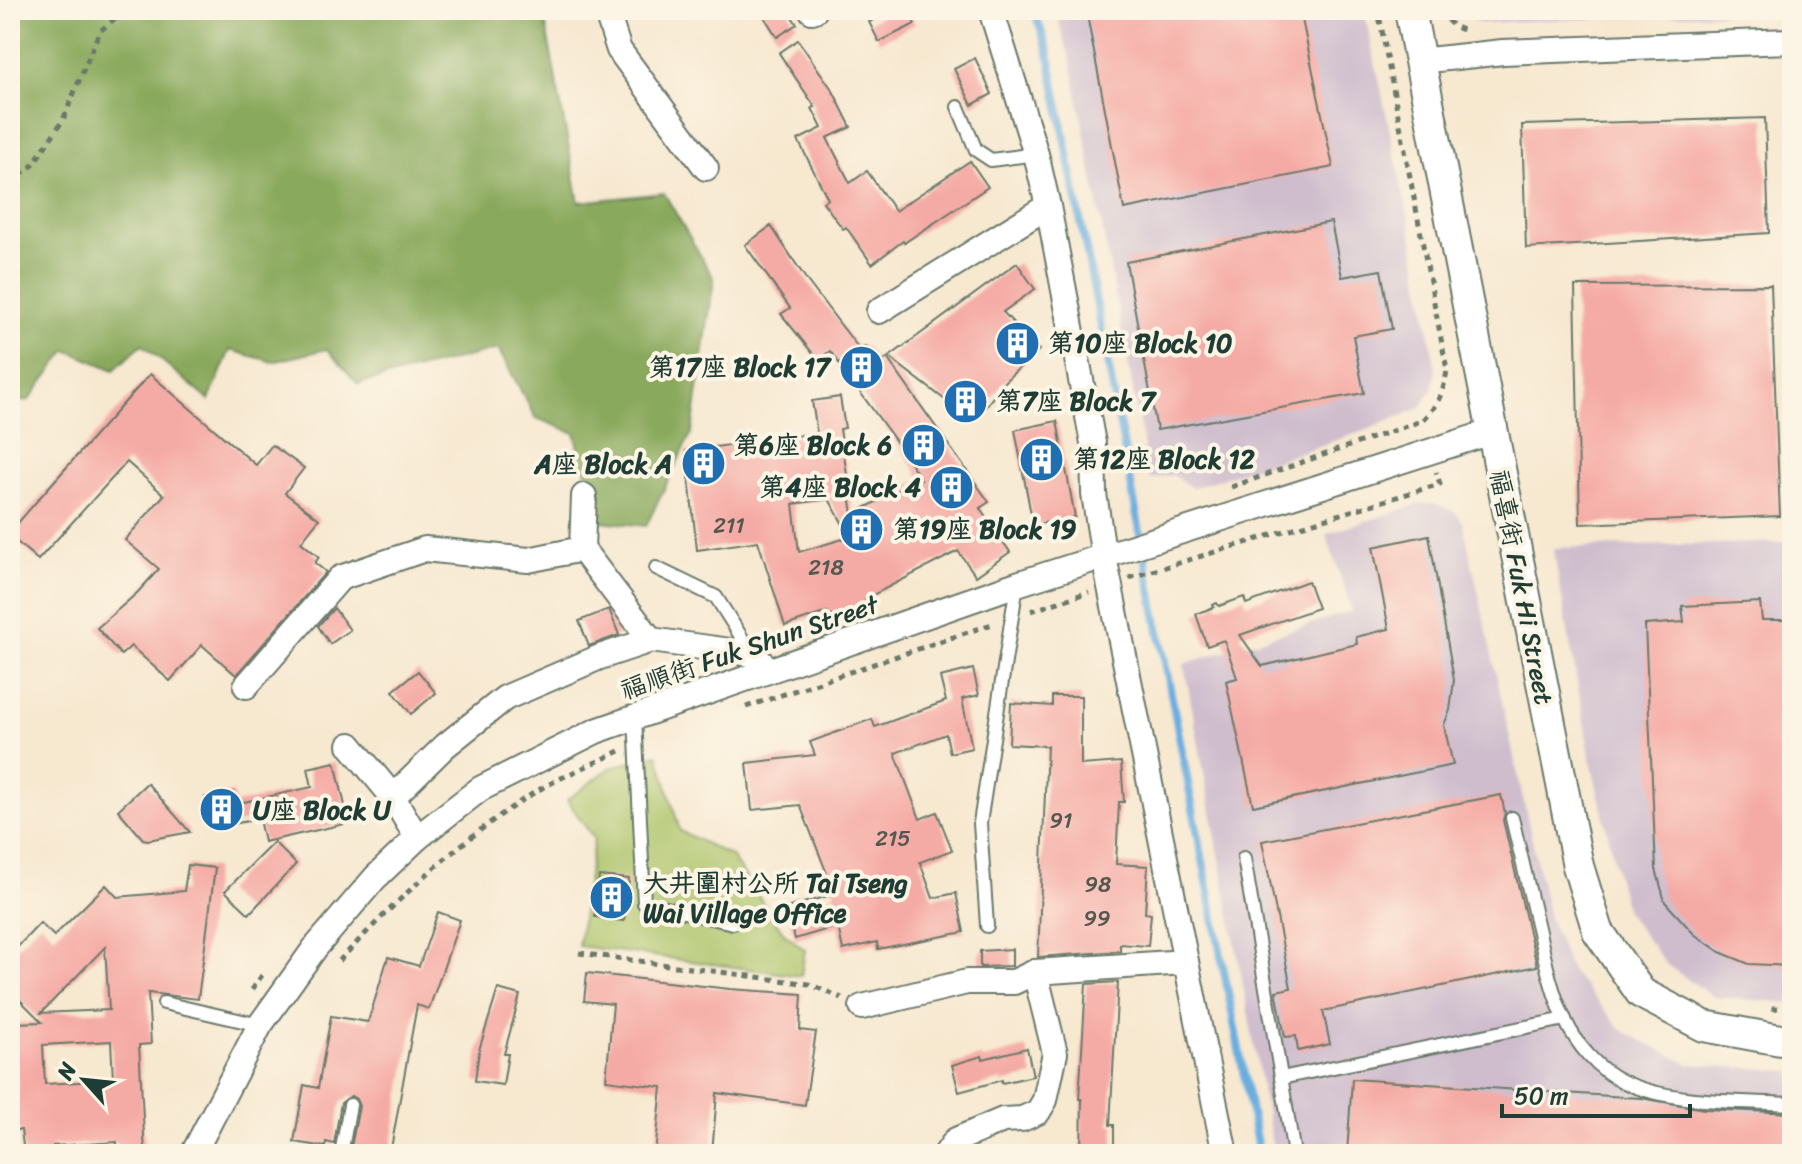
<svg xmlns="http://www.w3.org/2000/svg" width="1802" height="1164" viewBox="0 0 1802 1164" font-family="Sriracha,'LXGW WenKai TC',sans-serif">
<style>
.industrial{fill:#cfbdce}
.green{fill:#acc367;stroke:#66804e;stroke-width:2}
.forest{fill:#89a95c;stroke:#547348;stroke-width:2}
.lines{fill:none;stroke-linecap:round;stroke-linejoin:round}
.stream{stroke:#6baee0;stroke-width:8}
.building{fill:#f5aba5;fill-rule:evenodd}
.service-casing{stroke:#6b796b;stroke-width:16}
.minor-casing{stroke:#6b796b;stroke-width:28}
.tertiary-casing{stroke:#6b796b;stroke-width:34}
.path{stroke:#6b796b;stroke-width:5;stroke-dasharray:6 6;stroke-linecap:butt}
.service{stroke:#fff;stroke-width:12}
.minor{stroke:#fff;stroke-width:24}
.tertiary{stroke:#fff;stroke-width:30}
.labels{text-anchor:middle;stroke-width:8;stroke-linejoin:round;paint-order:stroke}
.number-label{font-size:22px;fill:#545850}
.poi-label{font-size:26px;font-weight:bold;fill:#1f3d34;stroke:#fcf5e5;text-anchor:start}
.street-label{font-size:26px;fill:#1f3d34;stroke:#fcf5e5}
</style>
<rect width="100%" height="100%" fill="#fcf5e5"/>
<filter id="ink" filterUnits="userSpaceOnUse"><feTurbulence type="fractalNoise" baseFrequency=".0125" numOctaves="2"/><feDisplacementMap in="SourceGraphic" scale="16" xChannelSelector="R" yChannelSelector="G"/><feConvolveMatrix kernelMatrix="1 2 1 2 8 2 1 2 1" color-interpolation-filters="sRGB"/></filter>
<filter id="wash" filterUnits="userSpaceOnUse"><feTurbulence type="fractalNoise" baseFrequency=".006" numOctaves="4" result="noise"/><feDisplacementMap in="SourceGraphic" scale="32" xChannelSelector="R" yChannelSelector="G"/><feGaussianBlur stdDeviation="1.8" result="paint"/><feColorMatrix in="noise" values="0 0 0 0 0 0 0 0 0 0 0 0 0 0 0 0 0 1.4 0 .05"/><feComposite in="paint" operator="in"/></filter>
<g filter="url(#wash)">
<rect width="100%" height="100%" fill="#f7e8d0"/>
<g class="industrial">
<path d="M1055 10H1364L1410 225 1436 370 1432 390 1420 408 1367 430 1192 488 1173 475 1150 479 1071 62Z"/>
<path d="M1453 10H1792V11L1481 23 1454 13Z"/>
<path d="M1433 503 1455 512 1463 522 1549 918 1571 971 1623 1031 1689 1064 1792 1071V1154H1274L1184 664 1352 611 1326 534 1420 504Z"/>
<path d="M1792 542V1003L1714 997 1667 965 1626 912 1592 766 1553 548Z"/>
</g>
<path class="green" d="M658 754 680 831 731 856 783 932 805 950 801 976 578 946 594 839 567 800 610 768Z"/>
<path class="forest" d="M10 10H543L579 202 664 193 714 279 692 432 646 526 599 521 575 433 536 418 498 349 358 384 327 349 273 362 230 350 209 400 142 344 114 370 67 350 29 400 10 403Z"/>
<g class="lines">
<path class="stream" d="M1034 10 1048 50 1259 1154"/>
</g>
<g id="blocks">
<g class="building">
<path d="M760 10H787L797 24 777 37Z"/>
<path d="M893 10H908L915 24 879 42 869 22Z"/>
<path d="M1086 10H1300L1333 167 1124 209Z"/>
<path d="M798 40 833 91 851 127 827 138 850 183 867 171 895 211 970 161 988 187 904 243 903 241 872 264 846 227 843 229 823 202 828 199 798 140 822 128 812 108 815 107 779 53Z"/>
<path d="M975 58 992 94 972 105 954 69Z"/>
<path d="M1765 118 1769 233 1526 248 1522 125Z"/>
<path d="M1331 222 1342 277 1381 270 1392 329 1353 336 1364 393 1157 430 1126 262Z"/>
<path d="M771 226 808 282 860 350 866 346 879 364 887 358 989 502 980 508 1010 552 976 576 958 551 865 599 867 606 829 617 827 612 785 626 758 541 697 550 686 451 817 433 812 401 840 397 845 428 840 429 853 514 921 479 900 447 830 351 818 360 781 314 790 308 745 245ZM829 499 850 537 799 552 793 504Z"/>
<path d="M1017 263 1035 289 1003 312 1039 350 1005 381 974 422 889 357Z"/>
<path d="M1771 285 1780 516 1580 524 1575 286Z"/>
<path d="M150 374 256 465 272 445 304 468 285 493 319 519 301 542 319 557 315 563 326 572 236 675 202 645 170 681 131 646 121 655 97 628 137 593 159 569 125 540 164 495 127 462 38 560 10 536V532L49 487Z"/>
<path d="M1057 421 1075 517 1033 525 1015 430Z"/>
<path d="M1429 535 1454 680 1450 710 1444 725 1453 765 1253 806 1226 681 1237 678 1224 640 1207 646 1196 614 1214 607 1213 605 1217 603 1219 606 1244 597 1246 604 1308 581 1318 608 1240 635 1262 666 1357 644 1356 637 1389 629 1373 547Z"/>
<path d="M1760 602 1762 620H1792V966L1749 964 1720 952 1694 934 1665 902 1656 869 1645 625 1684 622 1682 606Z"/>
<path d="M334 608 350 630 330 644 318 626Z"/>
<path d="M609 609 619 635 589 646 579 621Z"/>
<path d="M973 669 979 695 962 699 972 748 950 753 946 734 895 753 920 819 937 812 952 850 920 862 933 898 956 893 964 932 878 949 877 942 843 950 838 926 795 939 786 908 835 894 800 805 752 810 747 763 815 755 810 742 872 719 875 727 946 701 940 677Z"/>
<path d="M418 671 436 693 411 714 393 691Z"/>
<path d="M1052 696H1081V765L1121 762 1124 802H1119L1116 864 1148 866 1145 913 1151 914 1148 946 1120 944V951L1038 957 1047 746 1009 744 1011 703 1052 706Z"/>
<path d="M335 762 349 823 264 842 259 819 211 828 205 797 233 792 235 804 312 787 308 768Z"/>
<path d="M147 783 190 832 148 840 143 839 118 810Z"/>
<path d="M1501 795 1505 813 1503 820 1537 966 1323 1011 1330 1044 1298 1051 1296 1036 1285 1037 1276 991 1291 988 1262 841Z"/>
<path d="M274 842 296 864 249 914 225 891Z"/>
<path d="M188 865 215 868 198 999 148 993 151 1044 139 1045 145 1154H117V1142L53 1146 54 1154H24L21 1130H10V1099L18 1098 14 1023 42 1022 10 990V955L40 923 54 936 106 885 117 897 184 891ZM105 947 109 1010 41 1013ZM111 1041 113 1080 45 1084 43 1045Z"/>
<path d="M599 876 629 879 624 921 595 917Z"/>
<path d="M438 912 460 920 429 1009 417 1005 390 1154 351 1147 359 1106 356 1099 351 1096 341 1103 334 1144 326 1142 325 1147 294 1142 304 1085 318 1088 331 1016 368 1022 388 957 419 966Z"/>
<path d="M1012 949V966L980 967V951Z"/>
<path d="M587 973 730 989 802 994 800 1030 816 1032 805 1105 717 1093 712 1154H655L662 1087 606 1080 613 1004 584 1001Z"/>
<path d="M1118 982 1110 1125H1114V1154H1081L1082 1099H1079L1086 984Z"/>
<path d="M498 989 520 995 504 1054H508L503 1085 475 1081 479 1050Z"/>
<path d="M1027 1048 1033 1076 1002 1083V1080L959 1092 952 1065 982 1056 983 1059Z"/>
<path d="M1352 1079 1641 1098 1704 1109 1792 1113V1154L1521 1152V1154H1347Z"/>
</g>
</g>
</g>
<g filter="url(#ink)">
<use href="#blocks" fill-opacity="0" stroke="#6b796b" stroke-width="2"/>
<g class="lines">
<defs>
<g id="service">
<path d="M958 107 976 150 991 160 1036 154"/>
<path d="M656 568 716 597 752 654"/>
<path d="M635 717 644 903 733 923"/>
<path d="M1512 818C1521 856 1530 894 1539 932 1545 961 1552 993 1565 1020 1577 1045 1597 1069 1622 1081 1669 1104 1740 1101 1792 1104"/>
<path d="M1244 858 1294 1154"/>
<path d="M987 926 980 823 1017 584"/>
<path d="M164 1003 260 1025"/>
<path d="M1281 1078 1565 1019"/>
<path d="M341 1154 350 1105"/>
</g>
<g id="minor">
<path d="M606 10 619 50 706 168"/>
<path d="M991 10 1036 154 1048 206 1093 443 1094 494 1104 557 1225 1154"/>
<path d="M812 11 815 10"/>
<path d="M1419 61 1503 52 1792 41"/>
<path d="M879 311 1048 206"/>
<path d="M584 496 582 549 651 640 752 654 770 670"/>
<path d="M246 686 340 578 425 549 528 560 582 549"/>
<path d="M350 745 393 797 417 838"/>
<path d="M393 797 445 746 505 698 600 657 651 640"/>
<path d="M862 1007 967 982H1014L1035 972 1186 962"/>
<path d="M193 1154 260 1025 315 948 375 878 417 838 480 789 596 731 1017 584 1491 432"/>
<path d="M946 1154 956 1140 1003 1120 1022 1119 1038 1112 1045 1100 1055 1053 1035 972"/>
</g>
<path id="tertiary" d="M1410 10 1578 866 1598 931 1641 993 1704 1026 1792 1042"/>
</defs>
<use href="#service" class="service-casing"/>
<use href="#minor" class="minor-casing"/>
<use href="#tertiary" class="tertiary-casing"/>
<g class="path">
<path d="M1441 10C1444 19 1454 28 1464 30"/>
<path d="M10 181 32 166 63 120 99 32 125 10"/>
<path d="M1231 487 1421 421C1438 407 1444 391 1447 370L1378 10"/>
<path d="M1129 578 1440 484 1436 472"/>
<path d="M1031 611 1089 592"/>
<path d="M746 707 995 623"/>
<path d="M579 953 809 984 842 998"/>
<path d="M339 961C398 899 459 840 532 794 559 777 591 765 620 751"/>
<path d="M252 990 264 972"/>
<path d="M1772 1008 1792 1009"/>
</g>
<use href="#service" class="service"/>
<use href="#minor" class="minor"/>
<use href="#tertiary" class="tertiary"/>
</g>
</g>
<defs>
<symbol id="building-disc" viewBox="-11 -11 22 22"><circle r="9.5" fill="#1f6fb2" stroke="#fcf5e5"/><path d="M-4-6H4V6H1V3H-1V6H-4ZM-2.5-4.3h1.7v1.8h-1.7ZM.8-4.3h1.7v1.8H.8ZM-2.5-1h1.7V.8h-1.7ZM.8-1h1.7V.8H.8Z" fill="#fff"/></symbol>
</defs>
<g fill-rule="evenodd">
<use href="#building-disc" x="992" y="318" width="51" height="51"/>
<use href="#building-disc" x="836" y="342" width="51" height="51"/>
<use href="#building-disc" x="940" y="376" width="51" height="51"/>
<use href="#building-disc" x="898" y="420" width="51" height="51"/>
<use href="#building-disc" x="1016" y="434" width="51" height="51"/>
<use href="#building-disc" x="678" y="438" width="51" height="51"/>
<use href="#building-disc" x="926" y="462" width="51" height="51"/>
<use href="#building-disc" x="836" y="504" width="51" height="51"/>
<use href="#building-disc" x="196" y="784" width="51" height="51"/>
<use href="#building-disc" x="586" y="872" width="51" height="51"/>
</g>
<g class="labels">
<g class="number-label">
<text x="729" y="533">211</text>
<text x="826" y="575">218</text>
<text x="1061" y="828">91</text>
<text x="893" y="846">215</text>
<text x="1098" y="892">98</text>
<text x="1097" y="926">99</text>
</g>
<g class="poi-label">
<text x="1048" y="352">第10座 Block 10</text>
<text x="830" y="376" text-anchor="end">第17座 Block 17</text>
<text x="996" y="410">第7座 Block 7</text>
<text x="892" y="454" text-anchor="end">第6座 Block 6</text>
<text x="1073" y="468">第12座 Block 12</text>
<text x="672" y="473" text-anchor="end">A座 Block A</text>
<text x="921" y="496" text-anchor="end">第4座 Block 4</text>
<text x="893" y="538">第19座 Block 19</text>
<text x="253" y="819">U座 Block U</text>
<text x="643" y="892">大井圍村公所 Tai Tseng<tspan x="643" dy="30">Wai Village Office</tspan></text>
</g>
<g class="street-label">
<text transform="translate(1522 587) rotate(79)" y="9">福喜街 Fuk Hi Street</text>
<text transform="translate(749 647) rotate(-19)" y="9">福順街 Fuk Shun Street</text>
</g>
</g>
<rect width="1802" height="1164" fill="none" stroke="#fcf5e5" stroke-width="40"/>
<g transform="translate(84 1080) rotate(297)" stroke="#fcf5e5" stroke-width="6" paint-order="stroke">
<path d="M0-6L14 30L0 20L-14 30Z" fill="#1f3d34"/>
<text y="-12" font-size="22" font-weight="bold" text-anchor="middle" fill="#1f3d34">N</text>
</g>
<path d="M1502 1104v12h188v-12" fill="none" stroke="#1f3d34" stroke-width="4"/>
<text x="1514" y="1104" font-size="24" fill="#1f3d34" stroke="#fcf5e5" stroke-width="6" paint-order="stroke">50 m</text>
</svg>
